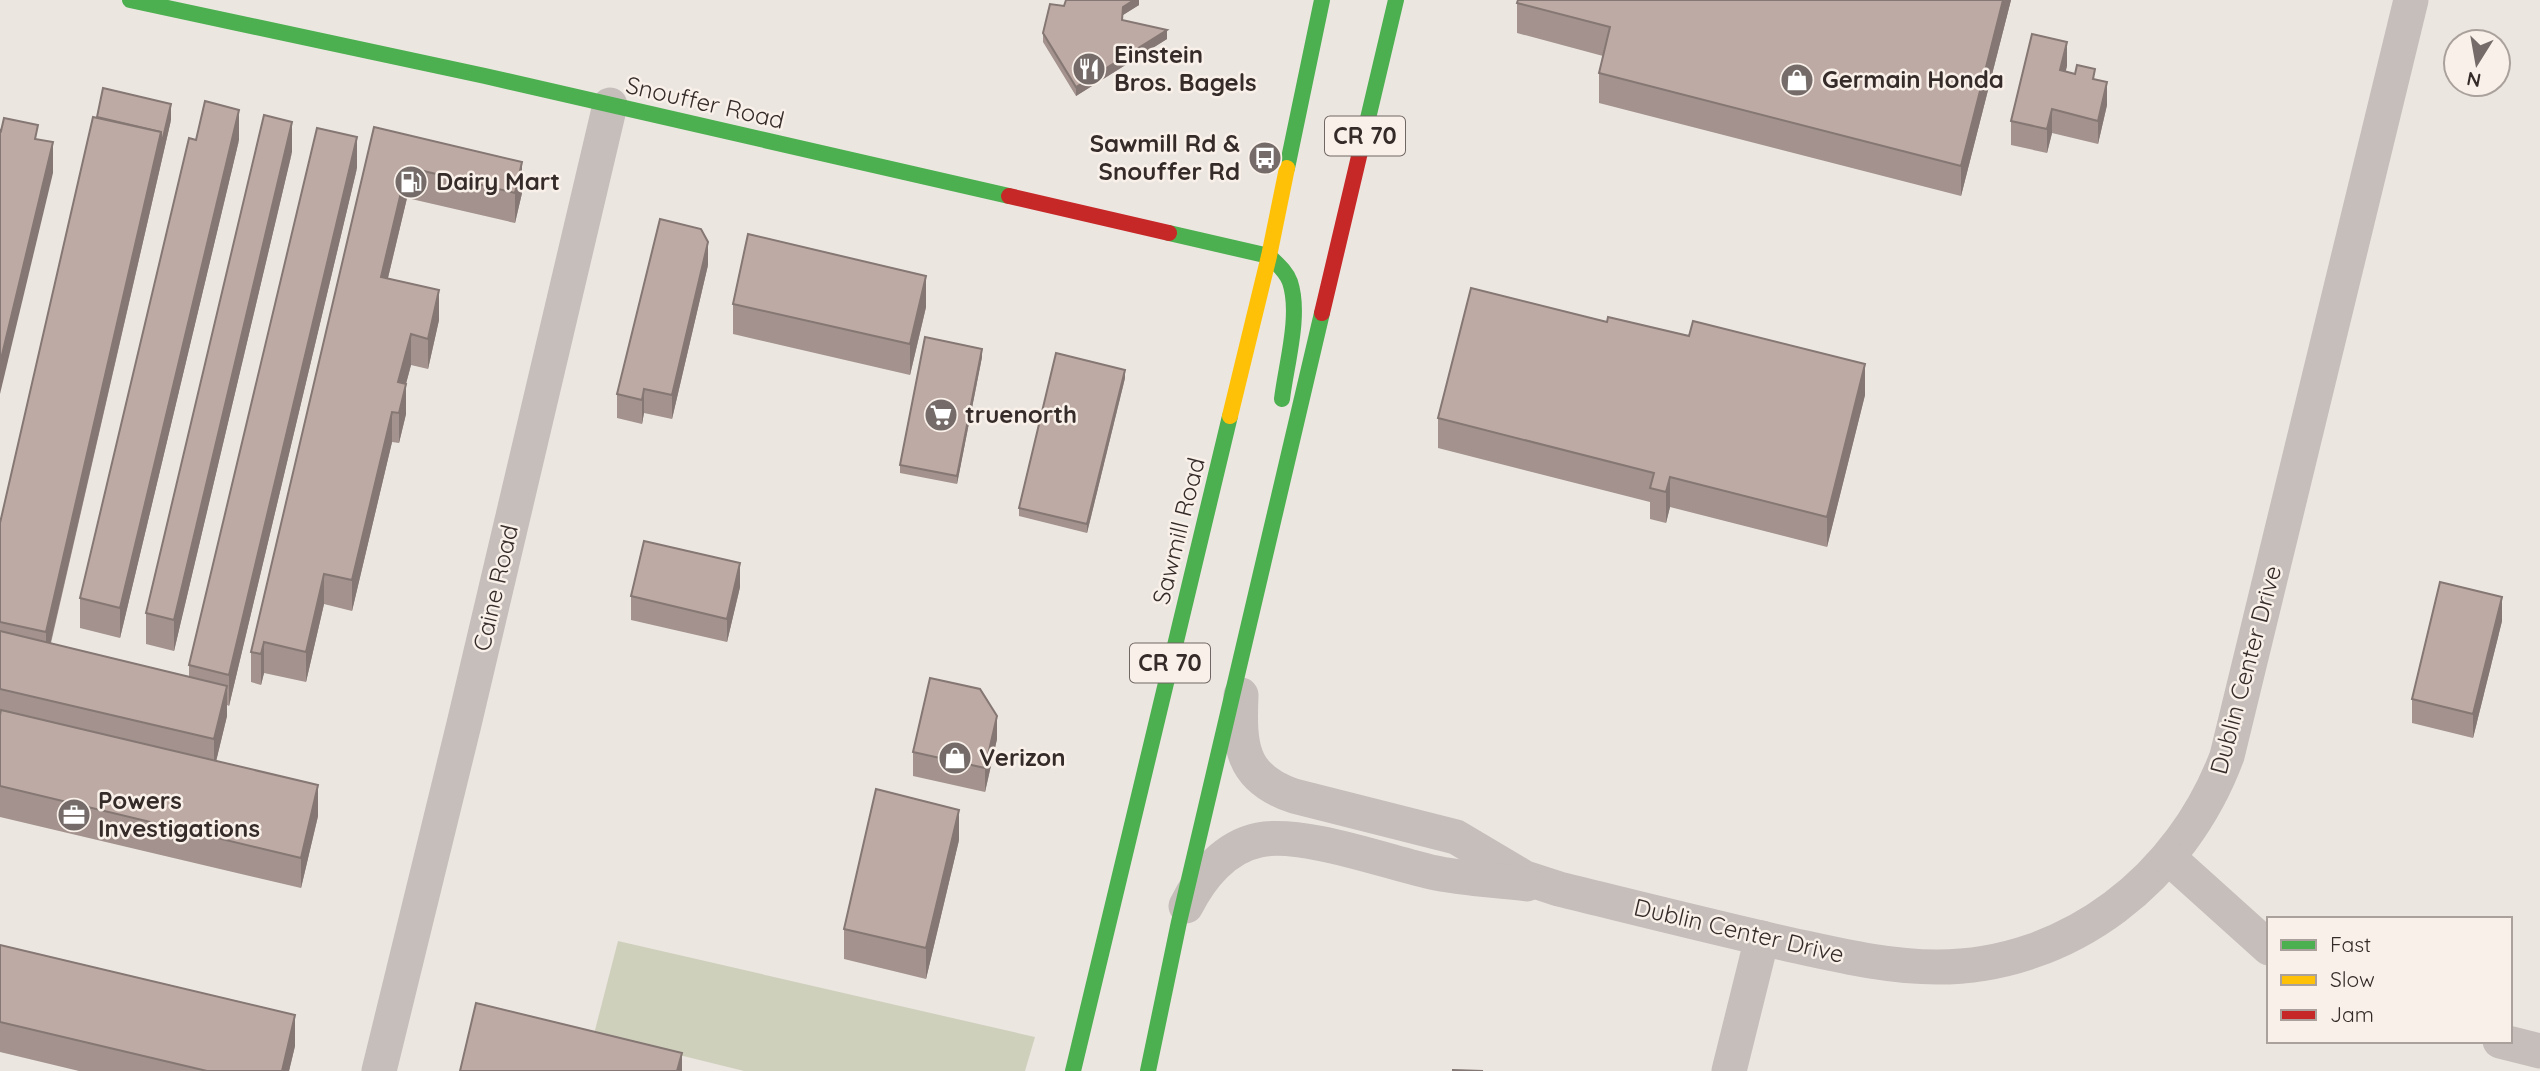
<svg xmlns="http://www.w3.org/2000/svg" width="2540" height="1071" viewBox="0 0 2540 1071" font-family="Quicksand,sans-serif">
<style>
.green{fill:#ced0bc}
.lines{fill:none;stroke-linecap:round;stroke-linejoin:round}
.street{stroke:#c5beba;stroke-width:35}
.fast{stroke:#4caf50;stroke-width:16}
.slow{stroke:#ffc107;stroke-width:16}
.jam{stroke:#c62828;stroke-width:16}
.wall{fill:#a3928d}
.shaded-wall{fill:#857773}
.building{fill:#beaaa4;stroke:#857773;stroke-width:2}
.labels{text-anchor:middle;stroke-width:5;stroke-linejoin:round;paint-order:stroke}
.shield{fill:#f8f0e9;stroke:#706663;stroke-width:2}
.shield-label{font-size:23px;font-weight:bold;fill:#352b29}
.poi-label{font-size:24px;font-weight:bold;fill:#352b29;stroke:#f8f0e9;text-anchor:start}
.street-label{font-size:24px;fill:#352b29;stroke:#f8f0e9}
</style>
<rect width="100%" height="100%" fill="#ece6e1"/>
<path class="green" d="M618 941 1035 1037 1025 1071H744L594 1034Z"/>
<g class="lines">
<g class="street">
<path d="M1241 695C1239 745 1240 778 1294 796L1456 837 1525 878 1559 889C1637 908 1716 928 1796 946 1842 956 1889 967 1937 967 2070 967 2182 877 2227 756L2411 0"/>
<path d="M2169 858 2269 948"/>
<path d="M1186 906C1201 876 1225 847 1259 840 1302 831 1387 862 1431 872 1463 879 1495 880 1527 884"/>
<path d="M2500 1041 2540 1051"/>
<path d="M379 1071 464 724 610 105"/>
<path d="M1729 1071 1762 938"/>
</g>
<g class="fast">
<path d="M130 0 485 76 1009 196"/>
<path d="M1361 148 1396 0"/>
<path d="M1287 168 1322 0"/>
<path d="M1169 233 1269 256"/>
<path d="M1269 256C1277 264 1286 271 1290 282 1301 315 1286 365 1282 399"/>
<path d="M1073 1071 1230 416"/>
<path d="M1148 1071 1179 922 1322 313"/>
</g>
<path class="slow" d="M1230 416 1269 256 1287 168"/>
<g class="jam">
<path d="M1009 196 1169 233"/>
<path d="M1322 313 1361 148"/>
</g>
</g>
<g class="wall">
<path d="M1139 0V5L1123 15V20L1167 39 1076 96 1043 42V33L1064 6Z"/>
<path d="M2011 0 1961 196 1599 103V73L1603 56 1517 33V3Z"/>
<path d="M2067 66 2065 72 2095 79 2107 105 2098 144 2052 133 2047 153 2011 145V121Z"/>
<path d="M171 120 51 643 189 677V665L357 168 229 706 227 705V716L216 761 318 816 301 888 0 817V523Z"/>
<path d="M374 127 522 193 515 223 407 198 388 278 439 320 428 369 411 365 406 384V414L399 443 392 442 352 611 324 604 306 682 264 673 261 685 251 682V652Z"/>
<path d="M239 140 120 638 80 628V598Z"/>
<path d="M292 152 174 651 146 644V613Z"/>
<path d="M708 265 672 419 644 413 642 424 617 418V394Z"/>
<path d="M733 304 926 307 910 375 733 334Z"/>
<path d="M982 357 957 484 900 473V465Z"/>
<path d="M1125 378 1087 533 1019 516V508Z"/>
<path d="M1865 395 1827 547 1670 507 1666 523 1650 519V502L1438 448V418Z"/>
<path d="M740 587 727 642 631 620V596Z"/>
<path d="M2502 621 2473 738 2412 723V699Z"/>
<path d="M997 739 985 792 913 776V752Z"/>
<path d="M959 840 926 979 844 959V929Z"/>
<path d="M0 945 295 1046 289 1071H79L0 1052Z"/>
</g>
<g class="shaded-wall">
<path d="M1134 0H1139V5L1123 15 1122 28 1123 7Z"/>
<path d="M2003 0H2011L1961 196V166Z"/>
<path d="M1167 30V39L1076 96V87Z"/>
<path d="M2067 42V66L2060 94V70Z"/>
<path d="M2107 82V105L2098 144V121Z"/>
<path d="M171 104V120L46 662V632L161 132Z"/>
<path d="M2052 109V133L2047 153V129Z"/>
<path d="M239 110V140L120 638V608Z"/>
<path d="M292 122V152L174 651V620Z"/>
<path d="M357 137V168L229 706V675Z"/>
<path d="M53 142V173L0 394V363Z"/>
<path d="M522 162V193L515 223V193Z"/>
<path d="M407 167V198L381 307V277Z"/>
<path d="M708 242V265L672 419V395Z"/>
<path d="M926 276V307L910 375V344Z"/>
<path d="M439 290V320L428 369V339Z"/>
<path d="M411 334V365L398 413V382Z"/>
<path d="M982 349V357L957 484V476Z"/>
<path d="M1865 364V395L1827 547V517Z"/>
<path d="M1125 370V378L1087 533V524Z"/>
<path d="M406 384V414L399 443V413Z"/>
<path d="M644 389V413L642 424V400Z"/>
<path d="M392 412V442L352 611V580Z"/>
<path d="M1670 477V507L1666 523V492Z"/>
<path d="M740 563V587L727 642V619Z"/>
<path d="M324 574V604L306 682V652Z"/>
<path d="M2502 597V621L2473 738V714Z"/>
<path d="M264 642V673L261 685V654Z"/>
<path d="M227 686V716L214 770V739Z"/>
<path d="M997 716V739L985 792V768Z"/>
<path d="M318 785V816L301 888V858Z"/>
<path d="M959 810V840L926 979V948Z"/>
<path d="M295 1015V1046L289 1071H282Z"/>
<path d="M682 1053V1071H677Z"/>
</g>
<g class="building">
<path d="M1066 0H1134L1123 7 1122 20 1167 30 1076 87 1043 33 1050 4 1064 6Z"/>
<path d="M1518 0H2003L1961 166 1599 73 1610 27 1517 3Z"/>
<path d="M2032 34 2067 42 2060 70 2075 74 2077 65 2095 69 2093 79 2107 82 2098 121 2052 109 2047 129 2011 121Z"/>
<path d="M103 88 171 104 161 146V132L97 117Z"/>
<path d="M205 101 239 110 120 608 80 598 189 138 196 140Z"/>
<path d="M264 115 292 122 174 620 146 613Z"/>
<path d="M93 117 161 132 46 632 0 622V523Z"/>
<path d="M4 118 38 125 35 139 53 142 0 363V130L1 131Z"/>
<path d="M374 127 522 162 515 193 407 167 381 277 439 290 428 339 411 334 398 382 406 384 399 413 392 412 352 580 324 574 306 652 264 642 261 654 251 652Z"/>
<path d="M317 128 357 137 229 675 189 665Z"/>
<path d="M660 219 701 229 708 242 672 395 644 389 642 400 617 394Z"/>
<path d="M748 234 926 276 910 344 733 304Z"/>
<path d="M1471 288 1607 322 1608 317 1689 336 1693 321 1865 364 1827 517 1670 477 1666 492 1650 488 1654 473 1438 418Z"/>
<path d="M925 337 982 349 957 476 900 465Z"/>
<path d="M1056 353 1125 370 1087 524 1019 508Z"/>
<path d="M644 541 740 563 727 619 631 596Z"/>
<path d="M2440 582 2502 597 2473 714 2412 699Z"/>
<path d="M0 631 227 686 214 739 0 689Z"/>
<path d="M930 678 980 689 997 716 985 768 913 752Z"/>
<path d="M1 710 318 785 301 858 0 786V715Z"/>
<path d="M876 789 959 810 926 948 844 929Z"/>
<path d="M0 945 295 1015 282 1071H207L0 1022Z"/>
<path d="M476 1003 682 1053 677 1071H460Z"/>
<path d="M1453 1070 1483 1071H1453Z"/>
</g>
<defs>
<symbol id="restaurant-disc" viewBox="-11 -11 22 22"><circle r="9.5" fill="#756c69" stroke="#f8f0e9"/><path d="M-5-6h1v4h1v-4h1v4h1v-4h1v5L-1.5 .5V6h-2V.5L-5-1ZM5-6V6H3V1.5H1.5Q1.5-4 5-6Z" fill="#fff"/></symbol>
<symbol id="shop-disc" viewBox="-11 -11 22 22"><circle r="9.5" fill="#756c69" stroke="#f8f0e9"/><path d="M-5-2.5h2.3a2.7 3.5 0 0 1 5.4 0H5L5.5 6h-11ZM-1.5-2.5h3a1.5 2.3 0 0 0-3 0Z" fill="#fff"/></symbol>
<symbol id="bus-disc" viewBox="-11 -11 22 22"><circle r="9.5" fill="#756c69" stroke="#f8f0e9"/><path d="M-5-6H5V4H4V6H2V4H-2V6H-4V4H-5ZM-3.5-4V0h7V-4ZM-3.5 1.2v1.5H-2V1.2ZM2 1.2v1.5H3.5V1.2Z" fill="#fff"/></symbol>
<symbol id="fuel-disc" viewBox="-11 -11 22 22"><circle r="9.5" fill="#756c69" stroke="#f8f0e9"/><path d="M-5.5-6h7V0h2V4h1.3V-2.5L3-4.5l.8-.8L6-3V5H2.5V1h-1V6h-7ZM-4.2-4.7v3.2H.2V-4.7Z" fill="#fff"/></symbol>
<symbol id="supermarket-disc" viewBox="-11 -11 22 22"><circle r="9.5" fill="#756c69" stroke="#f8f0e9"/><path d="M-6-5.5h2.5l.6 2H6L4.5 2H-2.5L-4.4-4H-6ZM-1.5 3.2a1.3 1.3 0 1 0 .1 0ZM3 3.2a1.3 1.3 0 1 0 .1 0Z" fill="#fff"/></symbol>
<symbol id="office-disc" viewBox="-11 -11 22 22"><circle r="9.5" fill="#756c69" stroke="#f8f0e9"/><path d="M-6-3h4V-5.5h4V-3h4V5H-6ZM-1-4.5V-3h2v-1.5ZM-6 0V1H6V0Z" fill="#fff"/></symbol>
</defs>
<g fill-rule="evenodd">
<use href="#restaurant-disc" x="1070" y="50" width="38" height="38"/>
<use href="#shop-disc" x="1778" y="61" width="38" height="38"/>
<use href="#bus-disc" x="1246" y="139" width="38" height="38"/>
<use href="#fuel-disc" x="392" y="163" width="38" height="38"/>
<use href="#supermarket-disc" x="922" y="396" width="38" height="38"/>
<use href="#shop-disc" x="936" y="739" width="38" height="38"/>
<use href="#office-disc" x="55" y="796" width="38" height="38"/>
</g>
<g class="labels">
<g class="shield">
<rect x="1325" y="116.5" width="80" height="39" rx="5"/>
<rect x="1130" y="643.5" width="80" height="39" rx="5"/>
</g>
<g class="shield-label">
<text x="1365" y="144">CR 70</text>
<text x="1170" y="671">CR 70</text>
</g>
<g class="poi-label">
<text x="1114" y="63">Einstein<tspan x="1114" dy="28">Bros. Bagels</tspan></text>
<text x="1822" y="88">Germain Honda</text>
<text x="1240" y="152" text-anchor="end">Sawmill Rd &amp;<tspan x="1240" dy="28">Snouffer Rd</tspan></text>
<text x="436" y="190">Dairy Mart</text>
<text x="965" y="423">truenorth</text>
<text x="979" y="766">Verizon</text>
<text x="98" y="809">Powers<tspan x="98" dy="28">Investigations</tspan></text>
</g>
<g class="street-label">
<text transform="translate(705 103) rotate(13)" y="8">Snouffer Road</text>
<text transform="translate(1179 531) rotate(-76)" y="8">Sawmill Road</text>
<text transform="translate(496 588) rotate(-77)" y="8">Caine Road</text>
<text transform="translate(2246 670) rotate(-75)" y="8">Dublin Center Drive</text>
<text transform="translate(1739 931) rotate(13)" y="8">Dublin Center Drive</text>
</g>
</g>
<rect x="2267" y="917" width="245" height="126" fill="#f8f0e9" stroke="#aaa19c" stroke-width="2"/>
<rect x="2281" y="940" width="35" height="10" fill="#4caf50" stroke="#aaa19c" stroke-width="2"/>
<text x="2330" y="952" font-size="21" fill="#352b29">Fast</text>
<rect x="2281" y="975" width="35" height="10" fill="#ffc107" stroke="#aaa19c" stroke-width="2"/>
<text x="2330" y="987" font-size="21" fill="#352b29">Slow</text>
<rect x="2281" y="1010" width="35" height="10" fill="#c62828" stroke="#aaa19c" stroke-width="2"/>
<text x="2330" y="1022" font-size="21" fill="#352b29">Jam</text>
<g transform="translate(2477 63) rotate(191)"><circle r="33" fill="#f8f0e9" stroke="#aaa19c" stroke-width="2"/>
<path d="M0-5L12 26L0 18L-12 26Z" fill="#756c69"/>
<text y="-10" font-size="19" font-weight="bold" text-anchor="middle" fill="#352b29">N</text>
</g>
</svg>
